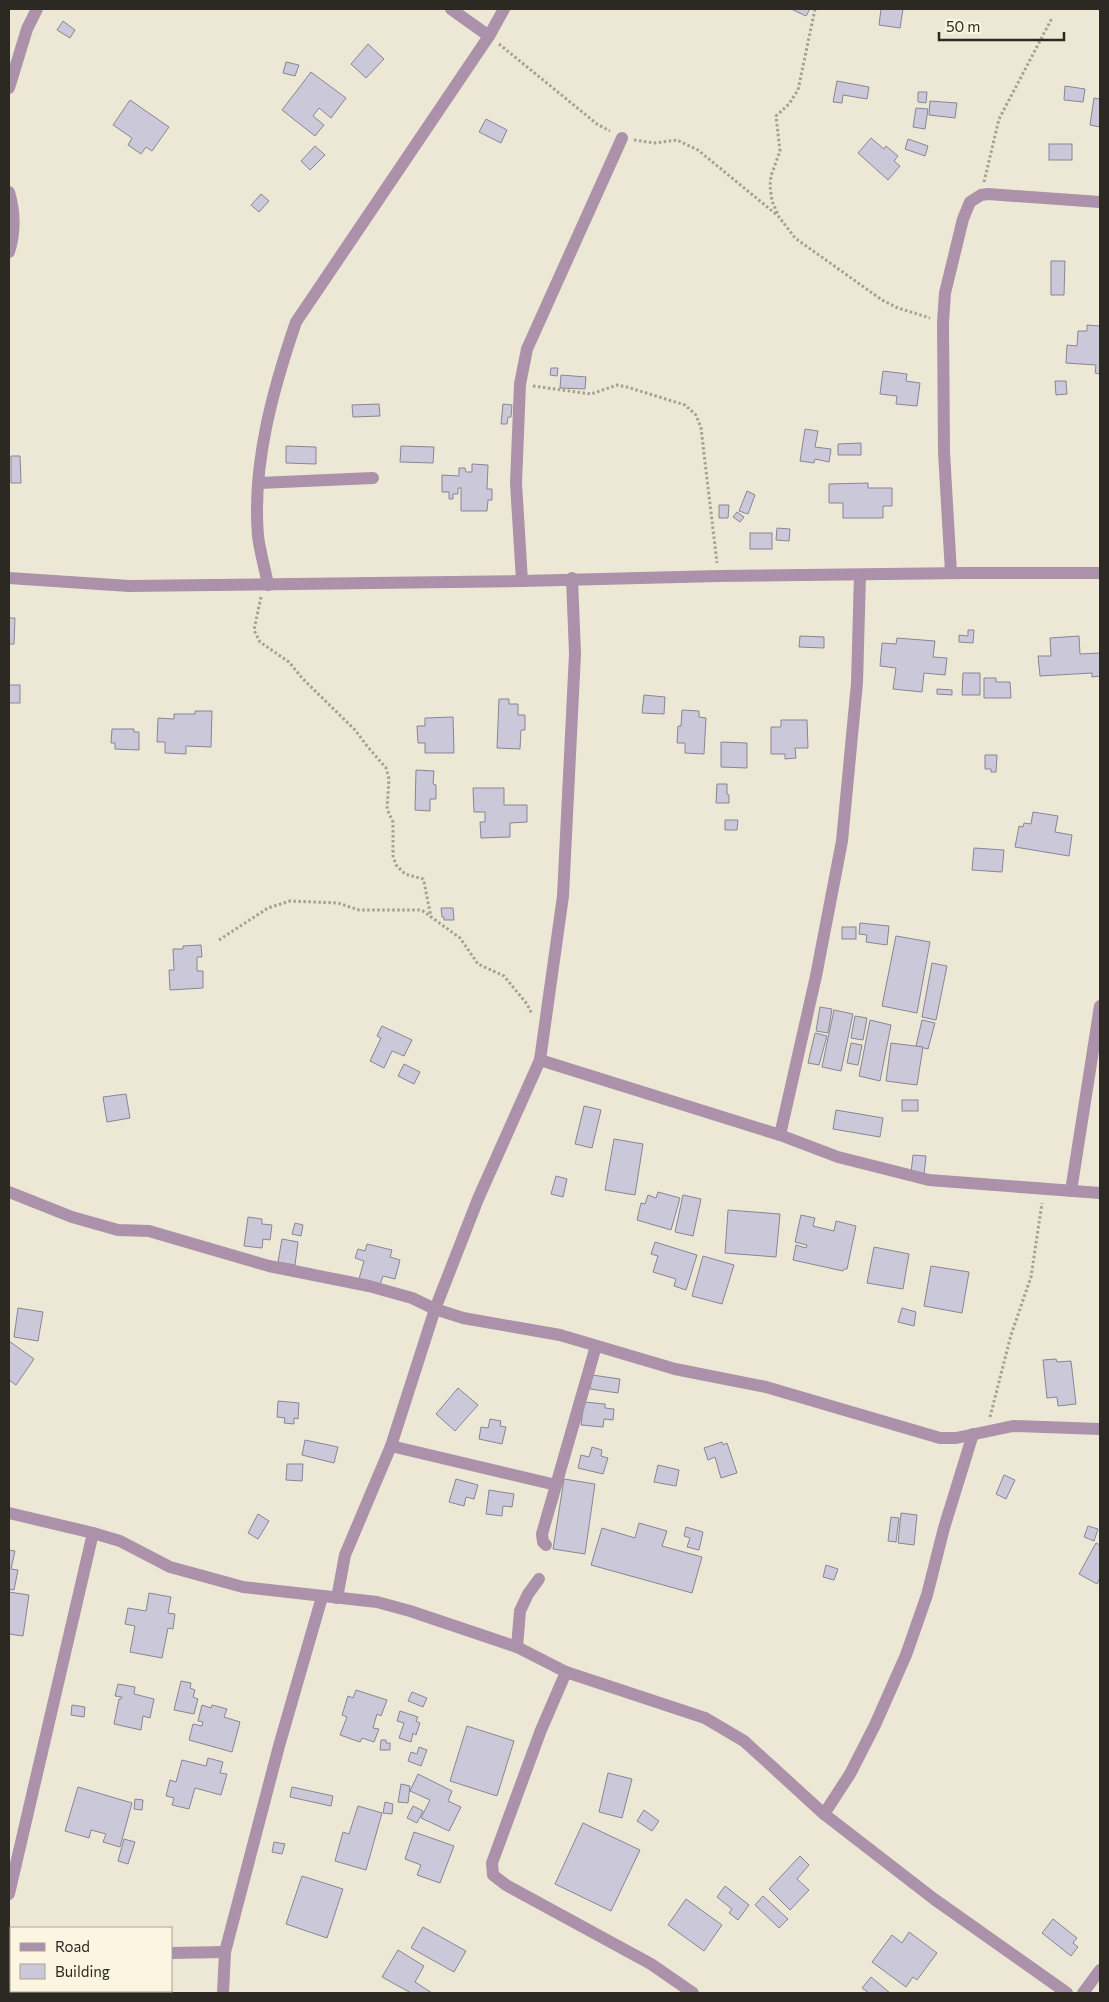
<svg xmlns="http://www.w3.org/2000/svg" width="1109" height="2002" viewBox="0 0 1109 2002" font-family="Commissioner,sans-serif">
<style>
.building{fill:#cbc8da;stroke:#888596}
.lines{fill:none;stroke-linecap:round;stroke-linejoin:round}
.path{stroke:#a5a193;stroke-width:3;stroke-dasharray:2.5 2.5;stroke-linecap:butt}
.minor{stroke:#ab92aa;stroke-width:12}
</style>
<rect width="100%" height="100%" fill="#ede8d5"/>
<g class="building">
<path d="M791 9H810L806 16Z"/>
<path d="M881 9H903L900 28 879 25Z"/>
<path d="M63 21 75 30 70 38 57 30Z"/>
<path d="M368 44 384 59 366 78 351 64Z"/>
<path d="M286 62 299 65 295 76 283 73Z"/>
<path d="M311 72 346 98 331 118 319 108 313 116 324 125 315 136 282 110Z"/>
<path d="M837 81 869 87 867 99 843 95 842 103 833 102Z"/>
<path d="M1065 86 1085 89 1083 102 1064 100Z"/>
<path d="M918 92H927L926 103 918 102Z"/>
<path d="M1094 98 1100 99V127L1090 125Z"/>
<path d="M130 100 169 127 152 151 146 147 141 154 128 145 132 138 113 125Z"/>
<path d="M930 101 957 103 955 118 929 115Z"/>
<path d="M916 108 928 109 925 129 913 127Z"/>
<path d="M486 119 507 130 501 143 479 132Z"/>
<path d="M871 138 884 149 886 146 898 156 894 161 900 166 888 180 858 153Z"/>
<path d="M908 139 928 146 925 156 905 149Z"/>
<rect x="1049" y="144" width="23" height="16"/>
<path d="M315 146 325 155 310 170 301 161Z"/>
<path d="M261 194 269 201 259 212 251 205Z"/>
<path d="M1051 261H1065L1064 295H1051Z"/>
<path d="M1087 325 1100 326V374L1095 373 1096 365 1066 363 1067 345 1077 346 1078 331H1087Z"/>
<path d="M551 368H558L557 376 550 375Z"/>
<path d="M883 371 907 374 906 381 920 383 917 406 896 404 897 396 880 394Z"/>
<path d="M561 375 586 377 585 389 560 388Z"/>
<path d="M1055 381H1066L1067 394 1056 395Z"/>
<path d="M379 404 380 416 353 417 352 405Z"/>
<path d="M503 404 512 405 511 417H508L507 424H501Z"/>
<path d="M805 429 818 431 815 447 831 449 829 462 815 459 814 463 800 461Z"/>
<path d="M861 443V455H838V444Z"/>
<path d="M286 446 316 447V464L286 463Z"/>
<path d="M401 446 434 447 433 463 400 462Z"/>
<path d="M11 456H20L21 483H11Z"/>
<path d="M472 464 488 465 487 489H492V500H488L487 511H461V488H458V494H453V499H449V492H442V475L459 476V468H465L466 472H472Z"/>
<path d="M868 483V488H892V506H883V518H843V503H829V484Z"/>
<path d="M747 491 755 495 748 514 739 511Z"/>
<path d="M719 505H729L728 518H719Z"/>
<path d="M737 512 744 517 740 522 733 517Z"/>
<path d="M777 528 790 529 789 541 776 540Z"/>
<rect x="750" y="533" width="22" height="16"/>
<path d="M9 618H15L14 644H9Z"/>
<path d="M968 630H974L973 643 959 642V635L968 636Z"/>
<path d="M800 636 824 637V648L799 647Z"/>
<path d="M1079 636 1080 654 1100 653V676L1092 677V673L1040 676 1038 656H1051L1050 638Z"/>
<path d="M897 638 935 641 933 657 947 658 945 675 924 673 922 692 893 689 896 668 880 666 882 643 896 644Z"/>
<path d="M963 673H980V695H962Z"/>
<path d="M984 678H996V682H1010L1011 698H984Z"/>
<rect x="9" y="685" width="11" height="18"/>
<path d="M937 689 952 690V695L937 694Z"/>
<path d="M644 695 665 697 664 714 642 713Z"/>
<path d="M499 699H509V704H518V715H525V730H521L520 749 497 748Z"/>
<path d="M682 710 699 711V717L706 718 704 754 685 753V743H677L678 726H681Z"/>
<path d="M195 711H212L211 747 186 746V754L165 753V742H157L158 718 174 719V714H195Z"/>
<path d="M453 717 454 753H425V743H418L417 726H425V718Z"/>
<path d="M781 720H807L808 748H795L796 758 785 759V754H771V727H781Z"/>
<path d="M112 729H134V732H139V750L115 749V743H111Z"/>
<path d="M721 742 747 743V768L721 767Z"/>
<path d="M985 755H997L996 772H991V769H985Z"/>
<path d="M416 770 434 771 433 784 436 785V799H430V811L415 810Z"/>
<path d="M717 784H727V794L729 795V803H716Z"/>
<path d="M473 788H504V805H527V822L510 823V837L481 838 480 822H485V812H474Z"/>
<path d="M1033 812 1058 816 1055 832 1072 835 1069 856 1015 847 1019 826 1023 827 1024 823 1031 824Z"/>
<path d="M725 820H738L737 830H725Z"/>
<path d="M974 848 1004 850 1002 872 972 870Z"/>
<path d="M441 908H453L454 920H444V917H442Z"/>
<path d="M860 923 889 926 887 945 866 942 867 935 859 934Z"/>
<rect x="842" y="927" width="14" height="12"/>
<path d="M896 936 930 942 917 1013 882 1006Z"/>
<path d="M201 945 202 957H197V971H203V988L170 990 169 970H174L173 949H183V946Z"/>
<path d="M932 963 947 966 936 1020 922 1017Z"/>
<path d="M820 1007 832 1009 828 1033 816 1031Z"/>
<path d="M834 1010 853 1014 841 1071 822 1067Z"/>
<path d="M855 1016 867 1018 863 1040 851 1038Z"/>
<path d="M870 1020 891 1025 880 1081 859 1076Z"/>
<path d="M922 1020 935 1023 928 1049 916 1046Z"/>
<path d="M382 1026 412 1040 404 1056 392 1051 384 1068 370 1061 381 1038 377 1036Z"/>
<path d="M815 1033 827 1036 819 1065 808 1063Z"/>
<path d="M851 1043 862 1045 858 1065 847 1063Z"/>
<path d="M891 1043 923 1047 917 1085 886 1081Z"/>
<path d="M404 1064 420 1072 414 1084 398 1076Z"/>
<path d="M126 1094 130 1118 107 1122 103 1097Z"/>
<rect x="902" y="1100" width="16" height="11"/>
<path d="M584 1106 601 1110 592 1148 575 1144Z"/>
<path d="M836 1110 883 1118 880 1137 833 1129Z"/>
<path d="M614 1139 643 1144 635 1195 605 1190Z"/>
<path d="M913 1155 926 1156 924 1175 911 1173Z"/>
<path d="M556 1176 567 1179 563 1197 551 1194Z"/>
<path d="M658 1192 680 1198 671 1230 637 1220 641 1203 645 1204 648 1195 656 1198Z"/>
<path d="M683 1195 701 1199 693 1236 675 1232Z"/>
<path d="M728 1210 780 1214 776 1257 725 1253Z"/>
<path d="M801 1215 815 1218 813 1226 834 1231 836 1221 856 1226 847 1269H844L843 1271 793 1260 796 1245 806 1248 807 1245 795 1242Z"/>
<path d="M248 1217 262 1219V1224L272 1225 270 1240 263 1239 262 1248 244 1246Z"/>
<path d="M295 1223 303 1225 301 1236 292 1234Z"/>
<path d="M282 1239 298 1242 295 1265 278 1262Z"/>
<path d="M655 1242 697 1255 686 1290 674 1286 676 1279 653 1272 658 1256 651 1254Z"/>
<path d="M367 1244 392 1250 390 1257 400 1260 395 1279 383 1276 380 1285 359 1279 364 1261 355 1258 358 1249 365 1251Z"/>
<path d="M874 1247 909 1254 903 1289 867 1283Z"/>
<path d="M703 1256 734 1265 722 1304 692 1296Z"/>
<path d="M931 1266 969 1272 962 1313 924 1306Z"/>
<path d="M18 1308 43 1312 38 1341 14 1337Z"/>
<path d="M902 1308 916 1312 914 1326 898 1322Z"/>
<path d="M9 1341 34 1359 16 1385 9 1380Z"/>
<path d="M1056 1359 1057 1362 1071 1361 1076 1404 1058 1406 1057 1397 1047 1398 1043 1360Z"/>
<path d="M592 1375 620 1379 618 1393 590 1389Z"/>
<path d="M458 1388 478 1405 455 1431 436 1414Z"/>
<path d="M278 1401 299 1403 298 1419 294 1418V1424L284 1423 285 1418 277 1417Z"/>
<path d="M584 1402 605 1404V1408L614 1409 613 1420 604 1419 603 1427 581 1425Z"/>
<path d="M490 1419 501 1421 500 1426 506 1427 502 1444 479 1439 481 1427 488 1428Z"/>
<path d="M305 1440 338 1447 334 1463 302 1455Z"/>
<path d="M722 1442 723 1445 727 1443 737 1473 721 1478 715 1457 708 1460 704 1448Z"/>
<path d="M592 1447 602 1450 601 1456 608 1458 603 1474 578 1468 581 1455 589 1457Z"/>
<path d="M287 1464H303L302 1481 286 1480Z"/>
<path d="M658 1465 679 1470 676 1486 654 1482Z"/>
<path d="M1004 1475 1015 1480 1006 1499 996 1494Z"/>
<path d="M456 1479 478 1485 474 1499 466 1497 464 1506 449 1502Z"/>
<path d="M564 1479 595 1484 585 1554 553 1549Z"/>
<path d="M489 1490 514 1494 512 1507 503 1506 502 1516 486 1514Z"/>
<path d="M901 1513 917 1515 914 1545 898 1543Z"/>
<path d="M258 1514 269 1521 258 1539 248 1533Z"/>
<path d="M891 1517 899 1518 896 1542 888 1541Z"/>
<path d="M639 1523 667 1531 662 1546 702 1557 692 1593 591 1565 602 1528 635 1538Z"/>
<path d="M1088 1526 1098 1529 1094 1541 1084 1537Z"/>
<path d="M686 1527 703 1532 699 1550 687 1547 690 1538 684 1536Z"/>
<path d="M1096 1543 1100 1545V1578L1097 1584 1079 1574Z"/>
<path d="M9 1550 15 1551 11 1569 18 1570 14 1590 9 1589Z"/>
<path d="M826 1565 838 1569 834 1580 823 1577Z"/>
<path d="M9 1592 29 1595 23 1636 9 1634Z"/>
<path d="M149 1593 171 1597 168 1613 175 1614 173 1629 168 1628 162 1658 130 1652 135 1626 125 1624 128 1608 146 1611Z"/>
<path d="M181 1681 191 1683 190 1688 195 1690 193 1697 198 1699 194 1714 174 1710Z"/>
<path d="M118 1684 135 1687 134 1694 154 1699 150 1718 143 1716 141 1730 114 1724 119 1699H121L122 1697 115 1696Z"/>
<path d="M356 1690 387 1700 381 1716 377 1714 373 1728 379 1729 374 1742 362 1738 360 1742 340 1735 347 1717 342 1715 348 1696 353 1698Z"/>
<path d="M412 1692 427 1698 423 1707 408 1701Z"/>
<path d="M72 1705 85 1707 84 1717 71 1715Z"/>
<path d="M202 1705 211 1708 212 1705 227 1709 224 1717 240 1722 232 1752 189 1740 193 1724 202 1726 203 1722 198 1721Z"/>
<path d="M400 1711 418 1717 416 1721 420 1723 416 1735 413 1733 411 1742 399 1738 404 1723 397 1721Z"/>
<path d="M467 1726 514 1741 497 1796 450 1781Z"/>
<path d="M381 1740H386V1743H390V1750H380Z"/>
<path d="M419 1747 427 1750 421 1766 408 1761 411 1752 417 1754Z"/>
<path d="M208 1758 223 1762 220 1773 227 1774 221 1795 195 1788 189 1809 172 1805 174 1798 166 1796 170 1780 176 1782 182 1760 206 1766Z"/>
<path d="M608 1773 632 1779 622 1818 599 1812Z"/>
<path d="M418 1774 452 1791 448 1801 461 1807 449 1831 421 1818 430 1800 410 1791Z"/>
<path d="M401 1784 410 1786 408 1803 398 1802Z"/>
<path d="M78 1787 132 1803 120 1847 103 1842 106 1834 91 1830 89 1838 65 1831Z"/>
<path d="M292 1787 333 1796 331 1806 290 1797Z"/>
<path d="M135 1799 143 1800 142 1810 134 1809Z"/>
<path d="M385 1802 393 1804 392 1814 383 1813Z"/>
<path d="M358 1806 382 1813 366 1870 335 1861 343 1832 349 1834Z"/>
<path d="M413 1806 423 1811 417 1823 407 1818Z"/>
<path d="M644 1810 659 1821 652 1831 637 1821Z"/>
<path d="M583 1823 640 1850 611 1911 555 1884Z"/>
<path d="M414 1832 454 1846 440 1883 417 1875 421 1865 405 1859Z"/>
<path d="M124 1839 135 1842 128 1864 118 1861Z"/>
<path d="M274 1842 285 1844 282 1854 272 1852Z"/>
<path d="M800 1856 809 1865 797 1879 809 1890 790 1910 769 1889Z"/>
<path d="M302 1876 343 1889 327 1938 286 1924Z"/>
<path d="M725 1886 749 1905 738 1920 729 1913 732 1909 717 1897Z"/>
<path d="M763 1896 788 1919 779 1928 755 1905Z"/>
<path d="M686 1899 722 1925 704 1951 668 1925Z"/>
<path d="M1053 1919 1077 1938 1073 1943 1078 1947 1071 1956 1042 1933Z"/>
<path d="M423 1927 466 1951 454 1972 411 1948Z"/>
<path d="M909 1932 937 1953 917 1980 913 1977 906 1987 872 1962 892 1935 902 1943Z"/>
<path d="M398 1950 424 1966 415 1982 432 1993H411L382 1977Z"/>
<path d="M871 1977 890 1993H869L862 1988Z"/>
<path d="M56 1991H96L95 1993H55Z"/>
</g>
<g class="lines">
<g class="path">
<path d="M815 9 798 90 789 104 776 116 780 151 771 176 770 186 772 201 779 217 795 238 882 300 898 308 930 318"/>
<path d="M499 44 597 124 610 131"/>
<path d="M634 140 655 143 677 140 698 150 777 215"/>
<path d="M984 182 999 119 1052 18"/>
<path d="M533 386 591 394 617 385 627 387 685 405 696 415 701 428 717 563"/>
<path d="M261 597 254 630 260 642 289 662 302 678 355 730 367 746 386 768 389 779 387 809 393 822V856L396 865 405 874 423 879 424 882 431 917"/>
<path d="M219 940 268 908 290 901 338 903 359 910H419L423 911 460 938 478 964 504 976 527 1004 532 1014"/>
<path d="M990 1417 1011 1335 1031 1277 1042 1203"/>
</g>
<g class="minor">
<path d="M451 9 489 36"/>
<path d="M9 88 27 29 37 9"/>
<path d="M9 192C15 212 15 233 9 252"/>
<path d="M259 483 373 478"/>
<path d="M951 573 944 452 943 322 945 293 963 219 970 202 981 195 988 194 1100 202"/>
<path d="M9 578 129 586 522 581 719 576 966 573H1100"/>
<path d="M522 581 516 483 520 384 527 349 622 138"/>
<path d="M268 585C265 569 260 552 258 536 252 464 273 389 296 322L489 36 504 9"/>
<path d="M540 1060 780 1135 838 1157 929 1180 1100 1193"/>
<path d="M780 1135 816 976 842 841 857 683 860 575"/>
<path d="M1071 1191 1100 1006"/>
<path d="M9 1192 72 1217 118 1230 149 1231 269 1266 369 1286 412 1298 435 1309 463 1318 560 1335 675 1369 766 1387 940 1438H956L1013 1426 1100 1429"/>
<path d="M391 1446 556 1485"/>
<path d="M9 1513 93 1533 120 1541 170 1567 243 1587 377 1602 410 1611 517 1647 566 1672 705 1718 744 1741 824 1814 934 1899 1067 1993"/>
<path d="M546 1545 543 1542 542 1534 596 1346"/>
<path d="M337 1598 345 1555 391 1446 435 1309 478 1199 540 1060 563 896 575 654 572 578"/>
<path d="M517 1647 520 1611 528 1594 539 1579"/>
<path d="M566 1672 541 1730 492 1863 493 1875 506 1885 651 1964 693 1993"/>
<path d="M824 1814 850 1774 875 1725 906 1655 927 1595 944 1528 973 1434"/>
<path d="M9 1894 93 1533"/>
<path d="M9 1944 11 1945"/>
<path d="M171 1953 225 1952"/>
<path d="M223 1993 225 1952 279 1746 322 1597"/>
<path d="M1083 1993 1100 1970"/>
</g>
</g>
<rect width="1109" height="2002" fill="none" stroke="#2b2922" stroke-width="20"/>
<rect x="10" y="1927" width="162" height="65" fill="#fbf5e2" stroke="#a8a395"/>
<rect x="20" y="1943" width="25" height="8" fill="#ab92aa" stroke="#a8a395"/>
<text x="55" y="1952" font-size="15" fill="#2b2922">Road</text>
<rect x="20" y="1964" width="25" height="15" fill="#cbc8da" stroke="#a8a395"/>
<text x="55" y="1977" font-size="15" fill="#2b2922">Building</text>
<path d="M939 32v8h125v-8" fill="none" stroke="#2b2922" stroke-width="2.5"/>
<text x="946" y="32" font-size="15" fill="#2b2922" stroke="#fbf5e2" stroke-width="4" paint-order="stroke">50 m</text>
</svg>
